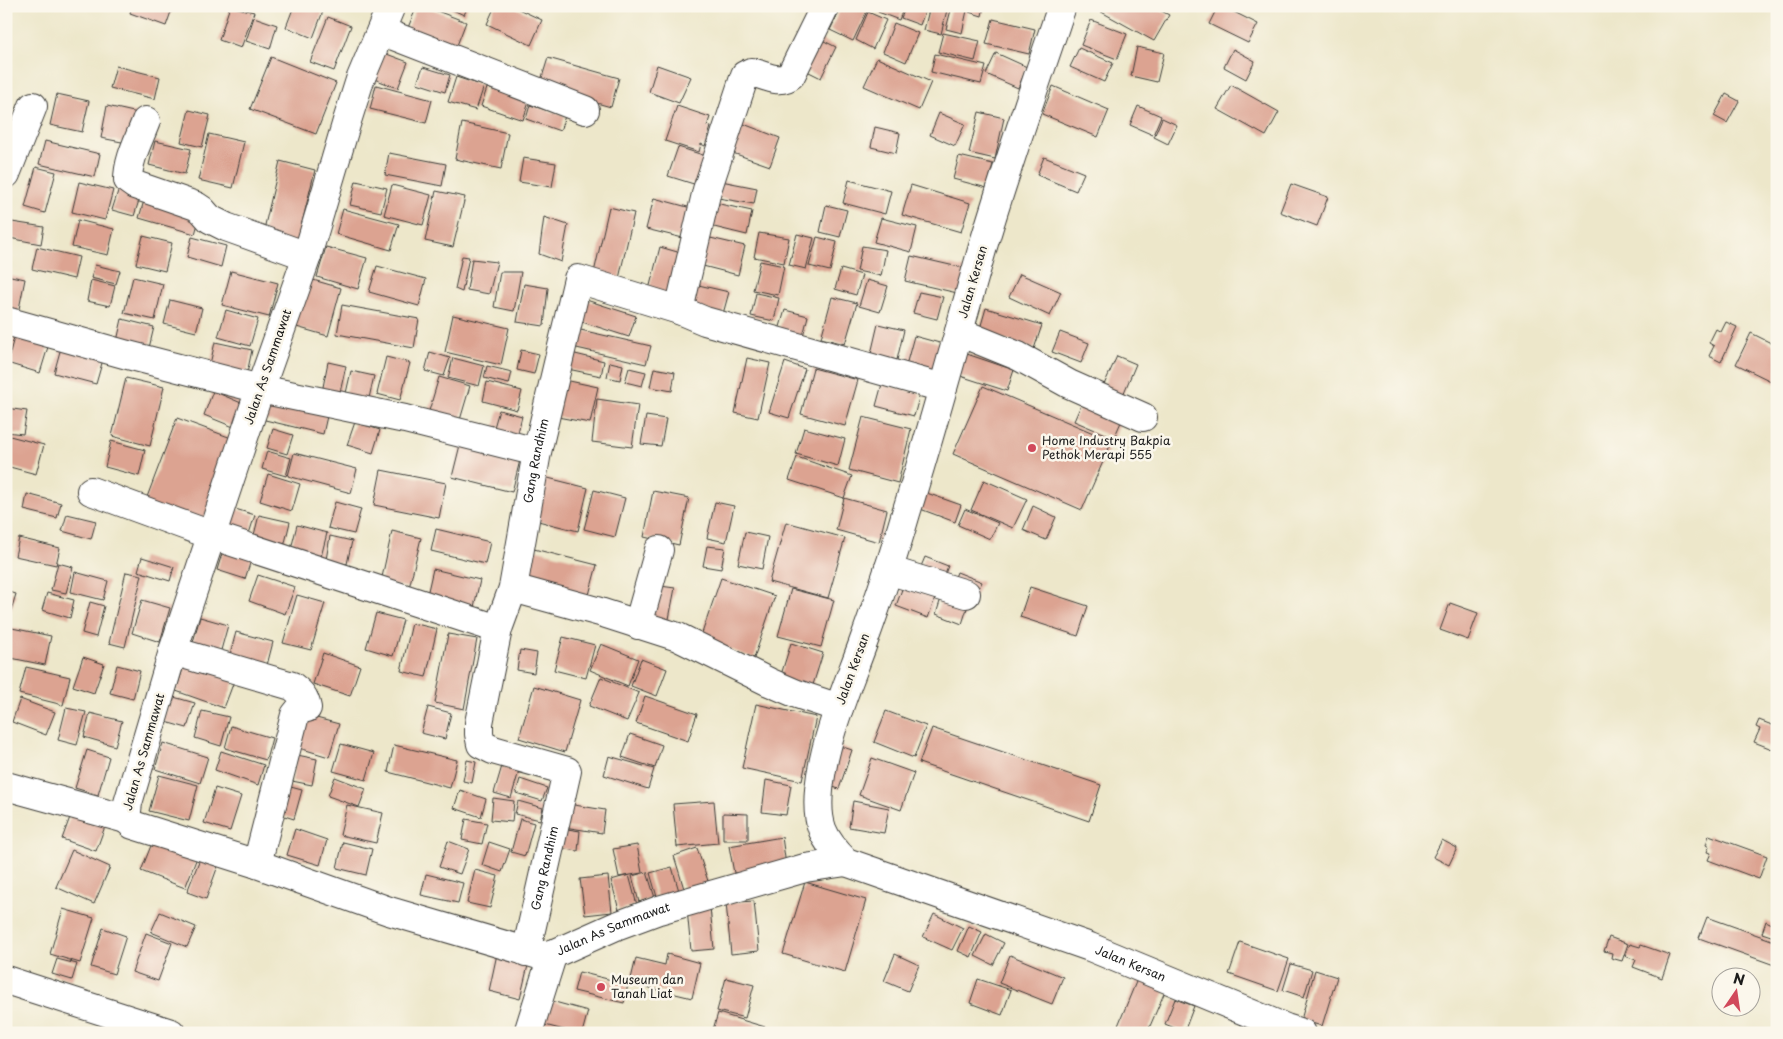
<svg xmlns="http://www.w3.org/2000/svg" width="1783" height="1039" viewBox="0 0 1783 1039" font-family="'Playpen Sans',sans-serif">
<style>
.building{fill:#dca391}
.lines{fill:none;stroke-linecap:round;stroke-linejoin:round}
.minor-casing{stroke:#3b3a36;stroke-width:30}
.minor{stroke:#fff;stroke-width:28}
.poi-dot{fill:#d1495b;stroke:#fbf7ec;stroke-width:2}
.labels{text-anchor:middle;stroke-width:5;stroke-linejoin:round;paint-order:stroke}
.street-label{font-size:12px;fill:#1c1c1c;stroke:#fbf7ec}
.poi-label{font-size:12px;fill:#1c1c1c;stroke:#fbf7ec;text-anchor:start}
</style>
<rect width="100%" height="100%" fill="#fbf7ec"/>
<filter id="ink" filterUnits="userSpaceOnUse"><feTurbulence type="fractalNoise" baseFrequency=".02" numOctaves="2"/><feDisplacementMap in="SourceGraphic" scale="10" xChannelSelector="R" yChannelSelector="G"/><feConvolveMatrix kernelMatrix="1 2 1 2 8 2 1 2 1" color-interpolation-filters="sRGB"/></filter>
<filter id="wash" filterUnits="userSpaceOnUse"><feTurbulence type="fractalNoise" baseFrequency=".0096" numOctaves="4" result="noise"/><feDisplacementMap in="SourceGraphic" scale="20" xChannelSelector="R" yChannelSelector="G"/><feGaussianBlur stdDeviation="1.12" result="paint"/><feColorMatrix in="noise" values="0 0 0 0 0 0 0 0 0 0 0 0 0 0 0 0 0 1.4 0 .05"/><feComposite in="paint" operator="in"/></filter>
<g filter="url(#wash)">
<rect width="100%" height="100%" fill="#ede7ca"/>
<g id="blocks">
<g class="building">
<path d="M132 6H173L166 26 130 13Z"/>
<path d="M230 6 254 12 241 48 219 40Z"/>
<path d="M294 6H325L313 38 286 27Z"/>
<path d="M417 6H424L466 22 456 48 407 30Z"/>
<path d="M444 6H468L464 15Z"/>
<path d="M495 6H512L542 20 531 45 487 24Z"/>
<path d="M842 6H857L867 11 853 41 830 30Z"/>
<path d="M880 6H904L899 20 878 12Z"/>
<path d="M906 6H927L920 25 901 18Z"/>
<path d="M930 6H948L941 34 924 30Z"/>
<path d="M952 6H968L962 33 946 29Z"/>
<path d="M970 6H984L982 16 969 12Z"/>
<path d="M1098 6H1152L1169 15 1154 41 1096 9Z"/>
<path d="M1218 6H1222L1258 24 1248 43 1209 24Z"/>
<path d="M868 12 886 20 873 49 856 40Z"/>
<path d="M254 17 277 25 270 49 246 41Z"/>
<path d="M328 17 351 26 334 71 310 62Z"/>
<path d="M993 19 1035 29 1029 54 986 44Z"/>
<path d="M1091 20 1127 34 1117 59 1081 45Z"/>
<path d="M894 23 918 33 906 62 883 52Z"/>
<path d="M943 33 980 41 975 61 938 52Z"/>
<path d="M816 37 836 47 821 78 801 68Z"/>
<path d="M1137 47 1164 53 1157 82 1131 76Z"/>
<path d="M1079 48 1113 63 1104 82 1070 67Z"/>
<path d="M1233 49 1255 61 1246 79 1224 67Z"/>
<path d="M384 53 408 62 398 88 374 79Z"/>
<path d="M996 53 1027 67 1018 88 986 74Z"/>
<path d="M935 54 986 66 981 84 931 72Z"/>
<path d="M271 57 336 83 316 134 250 109Z"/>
<path d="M548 58 619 78 611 107 539 87Z"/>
<path d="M877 58 931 82 919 110 864 86Z"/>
<path d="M657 65 691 77 679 103 649 92Z"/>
<path d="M116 66 160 77 155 99 110 88Z"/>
<path d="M423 67 450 75 445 92 417 83Z"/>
<path d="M456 77 484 86 476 110 448 102Z"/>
<path d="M376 85 432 100 426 123 370 109Z"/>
<path d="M1231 85 1279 112 1266 136 1217 109Z"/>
<path d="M1053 86 1109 110 1098 137 1042 114Z"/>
<path d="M487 88 529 102 523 120 481 106Z"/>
<path d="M57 94 89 101 82 132 50 125Z"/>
<path d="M1726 94 1739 101 1727 123 1714 116Z"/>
<path d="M530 105 565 116 560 131 526 119Z"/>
<path d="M107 106 138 113 132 144 101 138Z"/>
<path d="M677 106 710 117 707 126 711 127 705 146 701 144 699 152 665 141Z"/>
<path d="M1138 106 1161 116 1153 135 1130 125Z"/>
<path d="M189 110 210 115 202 147 181 142Z"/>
<path d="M979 112 1004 118 995 159 969 153Z"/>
<path d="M939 113 965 124 955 146 930 135Z"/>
<path d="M1162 118 1177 125 1168 144 1154 137Z"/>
<path d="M462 123 508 133 501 169 455 159Z"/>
<path d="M741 123 780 138 770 166 730 152Z"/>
<path d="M875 127 900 133 896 153 871 147Z"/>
<path d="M209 134 244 142 233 188 198 180Z"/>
<path d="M45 141 100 154 95 177 39 164Z"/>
<path d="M155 141 191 149 185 174 149 165Z"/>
<path d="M678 147 706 156 697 185 668 176Z"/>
<path d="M389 153 446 164 442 186 385 175Z"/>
<path d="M959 156 993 164 987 188 953 179Z"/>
<path d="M1044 157 1084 173 1076 191 1037 175Z"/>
<path d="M523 158 556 163 552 187 519 182Z"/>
<path d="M280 161 315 170 296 247 262 238Z"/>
<path d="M36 167 56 172 45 213 25 207Z"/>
<path d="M849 180 891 191 885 214 843 203Z"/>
<path d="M356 181 387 188 381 212 350 205Z"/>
<path d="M721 181 757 188 754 204 718 198Z"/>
<path d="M79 182 113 190 105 220 72 212Z"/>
<path d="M1291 184 1328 197 1317 226 1280 212Z"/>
<path d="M392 185 431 195 423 225 384 215Z"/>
<path d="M911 185 970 203 961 232 902 215Z"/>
<path d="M119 188 141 194 134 216 112 210Z"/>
<path d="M436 191 465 197 453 247 425 241Z"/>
<path d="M145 197 201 213 195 234 139 218Z"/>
<path d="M654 198 695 209 687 239 646 229Z"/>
<path d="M715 203 752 211 747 235 710 226Z"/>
<path d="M826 205 847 210 840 237 820 232Z"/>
<path d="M609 207 634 213 618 283 593 277Z"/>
<path d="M343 209 399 224 391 250 336 234Z"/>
<path d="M544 217 568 225 561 262 539 254Z"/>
<path d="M881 218 917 227 911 252 874 242Z"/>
<path d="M78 220 114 229 108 255 72 247Z"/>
<path d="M12 222 44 227 41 244 9 238Z"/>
<path d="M759 233 789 238 784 263 754 257Z"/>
<path d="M797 234 814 238 806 269 789 265Z"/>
<path d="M143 236 172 243 165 271 136 264Z"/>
<path d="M192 237 226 246 221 267 187 257Z"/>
<path d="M706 237 745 246 738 275 699 265Z"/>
<path d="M817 237 837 242 830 271 809 266Z"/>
<path d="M862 246 886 250 881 276 857 271Z"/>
<path d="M37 247 79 257 74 279 32 269Z"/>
<path d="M326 247 367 258 358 289 317 277Z"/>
<path d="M660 247 688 255 675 305 647 297Z"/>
<path d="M462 256 469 257 462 292 455 289Z"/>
<path d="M911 256 972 270 966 295 905 281Z"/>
<path d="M472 259 497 262 489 294 467 290Z"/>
<path d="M760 261 784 266 778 295 753 290Z"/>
<path d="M95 265 120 271 116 284 91 278Z"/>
<path d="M377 266 426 279 419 306 369 292Z"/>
<path d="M841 269 862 275 856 295 835 289Z"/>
<path d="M231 271 278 283 269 317 222 305Z"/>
<path d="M500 272H521L514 311 494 307Z"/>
<path d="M1020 274 1061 292 1050 316 1009 297Z"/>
<path d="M6 275 25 279 18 314 6 311Z"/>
<path d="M133 277 163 284 155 320 124 313Z"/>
<path d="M306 278 341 288 328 336 293 326Z"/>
<path d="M91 280 115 286 110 306 87 301Z"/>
<path d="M867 280 888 286 880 312 859 306Z"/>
<path d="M524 284 548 288 544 326 517 322Z"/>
<path d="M694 284 729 292 723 314 688 306Z"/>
<path d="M919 292 943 297 937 319 913 313Z"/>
<path d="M756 293 779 298 774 321 751 316Z"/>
<path d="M832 297 857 303 845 344 821 338Z"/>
<path d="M580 298 636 316 629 337 573 319Z"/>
<path d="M170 300 202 308 196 332 164 324Z"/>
<path d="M342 305 419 319 414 348 337 334Z"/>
<path d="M986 308 1042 325 1034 349 979 332Z"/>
<path d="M226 310 258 319 250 346 218 337Z"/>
<path d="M785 310 808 316 801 344 777 337Z"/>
<path d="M453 315 509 328 501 365 445 352Z"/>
<path d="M122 319 154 327 149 348 117 341Z"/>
<path d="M1726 322 1737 327 1721 362 1709 356 1714 346 1709 343 1716 329 1721 332Z"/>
<path d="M878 324 904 330 897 360 871 354Z"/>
<path d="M17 327 51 337 40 373 7 363Z"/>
<path d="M572 328 651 346 646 364 568 346Z"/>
<path d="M1060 332 1089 343 1081 363 1052 352Z"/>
<path d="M1751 333 1777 346V384L1736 364Z"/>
<path d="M914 336 947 345 938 378 905 369Z"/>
<path d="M215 342 252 350 246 378 209 369Z"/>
<path d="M62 344 104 356 96 384 54 373Z"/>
<path d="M521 350 539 354 534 374 517 370Z"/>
<path d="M430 352 450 358 444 376 425 371Z"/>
<path d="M567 352 604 361 601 376 563 368Z"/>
<path d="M964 353 1014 370 1007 391 957 375Z"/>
<path d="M1117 356 1136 364 1123 395 1103 387Z"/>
<path d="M386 357 410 363 400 400 377 394Z"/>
<path d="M453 358 484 366 479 386 448 378Z"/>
<path d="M747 358 770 363 758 418 735 413Z"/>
<path d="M328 362 346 366 338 401 321 397Z"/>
<path d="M610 362 623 365 620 380 607 377Z"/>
<path d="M785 362 805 369 789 418 769 412Z"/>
<path d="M487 366 512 372 509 384 484 378Z"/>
<path d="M629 368 646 372 642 386 625 382Z"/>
<path d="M654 368 675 372 672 391 650 387Z"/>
<path d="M813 368 858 380 845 426 801 414Z"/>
<path d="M351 371 374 376 367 407 344 402Z"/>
<path d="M439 377 470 386 460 420 429 411Z"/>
<path d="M126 378 164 387 150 446 112 436Z"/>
<path d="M560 379 598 387 590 423 552 416Z"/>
<path d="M487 382 522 391 517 410 483 401Z"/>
<path d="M882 384 920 394 914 416 876 406Z"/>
<path d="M983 386 1112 441 1082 510 953 454Z"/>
<path d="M213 391 246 405 236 428 204 415Z"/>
<path d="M267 392 329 407 323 434 261 419Z"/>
<path d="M597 399 638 405 632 447 592 442Z"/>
<path d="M1081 405 1121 422 1114 438 1074 421Z"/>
<path d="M6 408 27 411 23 434 6 432Z"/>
<path d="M499 410 522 416 515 445 491 438Z"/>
<path d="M646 416 666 419 661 446 641 444Z"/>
<path d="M863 417 911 429 898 483 849 470Z"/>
<path d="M177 418 234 439 202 526 144 505Z"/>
<path d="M355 422 380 430 373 453 347 445Z"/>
<path d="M804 428 845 439 838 466 796 454Z"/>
<path d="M273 429 293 435 287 454 267 448Z"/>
<path d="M6 435 44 445 36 474 6 466Z"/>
<path d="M462 437 522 452 512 492 452 477Z"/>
<path d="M111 441 145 450 139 476 105 467Z"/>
<path d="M267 451 291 458 286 476 262 469Z"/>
<path d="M294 453 357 469 351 493 288 476Z"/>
<path d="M797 457 852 476 844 498 887 510 879 542 836 530 844 498 789 480Z"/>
<path d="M381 470 446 483 439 518 374 505Z"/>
<path d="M268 474 300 484 292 511 260 501Z"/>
<path d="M544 477 588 488 578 531 534 520Z"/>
<path d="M984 480 1027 499 1013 528 971 510Z"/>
<path d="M594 490 625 498 615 537 584 529Z"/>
<path d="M653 491 689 498 679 545 644 537Z"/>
<path d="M921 491 961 505 955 522 915 507Z"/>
<path d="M27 494 61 503 57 518 24 510Z"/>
<path d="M335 502 361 509 354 534 328 528Z"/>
<path d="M715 502 734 506 726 542 707 538Z"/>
<path d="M1033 506 1056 517 1046 540 1023 530Z"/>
<path d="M232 508 255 515 247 540 225 534Z"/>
<path d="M965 509 998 523 990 539 958 525Z"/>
<path d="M67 514 96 521 91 539 62 531Z"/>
<path d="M259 515 290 522 283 551 252 543Z"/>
<path d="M786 522 845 538 828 598 769 582Z"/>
<path d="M297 525 327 533 321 557 291 549Z"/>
<path d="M436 529 490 542 485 564 431 551Z"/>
<path d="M392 531 421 538 409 588 381 582Z"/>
<path d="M745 532 768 537 762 569 738 564Z"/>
<path d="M330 536 352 541 347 564 326 560Z"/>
<path d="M19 538 60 548 56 565 15 556Z"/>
<path d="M225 544 253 554 245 579 217 570Z"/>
<path d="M707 546 725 548 721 569 703 566Z"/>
<path d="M530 548 597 565 586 606 519 589Z"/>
<path d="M142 557 174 567 170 581 138 571Z"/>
<path d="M925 557 948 566 940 586 917 576Z"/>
<path d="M58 563 73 567 66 593 51 590Z"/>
<path d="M433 569 480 580 474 607 427 595Z"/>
<path d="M75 572 108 581 103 600 71 592Z"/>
<path d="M126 572 142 575 125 647 109 643Z"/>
<path d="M957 572 982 582 976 595 952 585Z"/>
<path d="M258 575 295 587 285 614 249 601Z"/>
<path d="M721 578 775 596 754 658 700 639Z"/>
<path d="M906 578 938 590 928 618 896 606Z"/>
<path d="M653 585 675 588 668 624 647 618Z"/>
<path d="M1030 587 1088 606 1078 636 1020 617Z"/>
<path d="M791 589 834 600 821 647 778 636Z"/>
<path d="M944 589 970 599 962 624 936 614Z"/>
<path d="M6 591 16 594 8 620 6 619Z"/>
<path d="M47 593 74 600 70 618 42 610Z"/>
<path d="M297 595 325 603 311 650 283 643Z"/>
<path d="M142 600 170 608 160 642 132 633Z"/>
<path d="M90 602 104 606 96 637 82 633Z"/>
<path d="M1450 603 1478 613 1468 640 1440 630Z"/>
<path d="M376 613 403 620 393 656 366 648Z"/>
<path d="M200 617 228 625 218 661 190 653Z"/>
<path d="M412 623 437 629 426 677 401 671Z"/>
<path d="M7 627 51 636 45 665 6 657Z"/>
<path d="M236 632 273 642 265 673 228 662Z"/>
<path d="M448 634 477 639 464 709 435 703Z"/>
<path d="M563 637 595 645 586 678 554 670Z"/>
<path d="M791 643 823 653 812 688 780 678Z"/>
<path d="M601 644 638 659 628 686 590 670Z"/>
<path d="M520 650 537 653 534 673 517 670Z"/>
<path d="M323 653 360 666 350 696 313 684Z"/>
<path d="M83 657 104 664 94 693 73 686Z"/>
<path d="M186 659 236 676 224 708 176 691Z"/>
<path d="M641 659 667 669 657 696 631 686Z"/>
<path d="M117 665 140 671 133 699 110 693Z"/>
<path d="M26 667 70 677 63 705 19 694Z"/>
<path d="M601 677 639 693 627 721 589 706Z"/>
<path d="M534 686 580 700 565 752 519 738Z"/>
<path d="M170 696 195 703 187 728 162 721Z"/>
<path d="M645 696 697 714 688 741 636 723Z"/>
<path d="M20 699 55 712 46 735 12 722Z"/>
<path d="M756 704 816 717 802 781 742 768Z"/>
<path d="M428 707 451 713 445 739 421 733Z"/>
<path d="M66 708 86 712 77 745 58 740Z"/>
<path d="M202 711 229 717 221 746 195 738Z"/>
<path d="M886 711 926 726 914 758 874 742Z"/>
<path d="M90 713 122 721 115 746 84 737Z"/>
<path d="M305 715 339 724 329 757 296 747Z"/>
<path d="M1759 720 1777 727V751L1754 742 1760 729 1756 727Z"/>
<path d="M231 726 272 738 266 760 225 748Z"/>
<path d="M932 728 1101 785 1089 821 919 763Z"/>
<path d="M630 734 662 745 655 768 622 757Z"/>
<path d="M163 743 208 757 200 783 155 769Z"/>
<path d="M341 744 374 753 366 780 333 771Z"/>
<path d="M834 744 852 750 839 789 821 783Z"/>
<path d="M394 745 457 760 450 788 388 772Z"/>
<path d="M87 750 109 757 98 795 75 788Z"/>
<path d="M221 751 264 765 258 785 215 770Z"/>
<path d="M297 755 317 759 312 785 292 781Z"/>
<path d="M609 756 654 769 648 789 604 775Z"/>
<path d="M872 758 914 773 901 810 859 795Z"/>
<path d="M467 760 476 762 472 783 463 781Z"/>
<path d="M502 766 519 771 511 798 494 793Z"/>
<path d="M159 775 198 785 189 821 149 811Z"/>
<path d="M335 777 366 789 359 807 328 796Z"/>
<path d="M520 779 547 788 542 801 516 793Z"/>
<path d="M766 780 791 785 786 815 762 812Z"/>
<path d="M283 785 302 790 294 819 275 813Z"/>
<path d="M215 788 241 796 230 831 204 823Z"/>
<path d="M460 790 486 799 481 817 454 808Z"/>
<path d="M493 798 514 801 512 822 491 820Z"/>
<path d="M518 801 543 808 540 820 515 814Z"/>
<path d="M714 801 718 843 677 847 673 804Z"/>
<path d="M853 801 889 808 884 833 849 827Z"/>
<path d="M562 803 605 810 602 833 558 826Z"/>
<path d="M347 805 383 813 376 843 340 835Z"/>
<path d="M73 809 107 821 96 851 62 839Z"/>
<path d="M723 813 748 814V840H723Z"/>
<path d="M466 819 487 823 482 844 462 840Z"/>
<path d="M520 819 534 823 525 856 511 852Z"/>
<path d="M555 827 580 831 578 851 552 847Z"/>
<path d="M295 829 327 840 320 865 287 855Z"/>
<path d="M1709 835 1767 856 1759 879 1708 860 1711 853 1707 852 1709 847 1706 845Z"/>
<path d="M782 837 786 865 734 873 729 846Z"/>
<path d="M154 838 198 855 185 888 141 871Z"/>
<path d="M1442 840 1457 848 1449 865 1433 857Z"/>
<path d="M448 841 469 849 460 874 439 867Z"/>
<path d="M343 842 372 849 366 875 337 868Z"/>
<path d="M489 842 510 849 502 872 482 865Z"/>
<path d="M637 845 642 873 619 877 613 849Z"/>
<path d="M697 848 709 884 685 892 674 856Z"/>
<path d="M72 850 110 867 94 904 56 887Z"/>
<path d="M201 856 219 863 206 899 187 892Z"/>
<path d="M672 867 679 891 657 897 650 873Z"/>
<path d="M475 870 498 876 490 908 467 903Z"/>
<path d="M647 872 655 898 639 902 632 876Z"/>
<path d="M426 874 463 883 458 903 421 895Z"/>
<path d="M629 875 637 905 619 910 611 880Z"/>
<path d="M608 876 612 912 585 915 580 879Z"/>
<path d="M805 882 866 900 845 972 783 954Z"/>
<path d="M754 901 759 951 731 954 726 903Z"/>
<path d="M710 907 714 949 691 951 687 909Z"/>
<path d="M63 909 94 918 80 963 50 954Z"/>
<path d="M160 912 196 927 187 947 151 932Z"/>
<path d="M1777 912V938L1762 933 1766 921 1772 924Z"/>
<path d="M934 914 963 928 952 950 923 937Z"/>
<path d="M1707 917 1777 942V966L1699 938Z"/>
<path d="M969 926 982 932 971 957 958 951Z"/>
<path d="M103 928 126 936 114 974 91 967Z"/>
<path d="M146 933 172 943 158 981 132 972Z"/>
<path d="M986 934 1004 943 993 965 975 956Z"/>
<path d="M1609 937 1628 944 1622 961 1611 958 1612 953 1604 951Z"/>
<path d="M1240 942 1289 959 1278 991 1229 974Z"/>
<path d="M1630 944 1640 947 1641 945 1670 955 1662 978 1633 967 1636 960 1625 956Z"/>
<path d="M497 954 529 961 520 999 489 991Z"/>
<path d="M667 954 700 963 692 998 630 983 636 958 665 965Z"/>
<path d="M895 954 919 965 908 991 884 981Z"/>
<path d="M1010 955 1063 977 1052 1004 999 983Z"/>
<path d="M57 959 77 964 72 980 52 974Z"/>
<path d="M1291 964 1312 970 1304 997 1283 990Z"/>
<path d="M1315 970 1337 977 1322 1026 1301 1020Z"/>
<path d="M579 972 628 984 624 1003 574 991Z"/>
<path d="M1138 977 1166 989 1147 1033H1115Z"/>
<path d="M726 978 754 985 745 1018 717 1011Z"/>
<path d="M978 979 1011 990 1002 1015 970 1003Z"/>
<path d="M1175 999 1194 1006 1184 1032 1165 1024Z"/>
<path d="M551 1001 588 1011 582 1033H575L545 1025Z"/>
<path d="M718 1013 782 1032V1033H712Z"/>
<path d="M1248 1028 1259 1033H1246Z"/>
</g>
</g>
</g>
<g filter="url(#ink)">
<use href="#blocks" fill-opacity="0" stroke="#3b3a36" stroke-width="1"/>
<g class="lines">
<defs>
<g id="minor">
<path id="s1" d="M391 6 360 80 347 121 307 256 260 389 173 651 128 803 126 819 133 825 257 864 389 911 539 955H551L616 926 659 910 805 868 846 862"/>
<path id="s2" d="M1062 6C1035 85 1008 163 984 243 958 333 934 424 906 513 893 558 878 602 862 646 845 692 824 740 819 790 816 824 822 838 846 862L1090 947 1286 1028 1302 1033"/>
<path d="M381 31 585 110"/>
<path d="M146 121C139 140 128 159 128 180L135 185 196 206 202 210 210 219 226 227 307 256"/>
<path d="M6 174 33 106"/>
<path d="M679 310 707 190 745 75 751 72C765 75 779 85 791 75L825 6"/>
<path d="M6 321 124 354 260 389 405 419 537 452"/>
<path d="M959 332 1018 356 1069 384 1143 417"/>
<path d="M91 491 211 535 498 629"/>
<path d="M888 570 966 594"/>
<path d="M513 588 600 612 678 637 769 682 797 694 839 708"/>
<path d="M638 625 659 550"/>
<path d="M173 651 292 686C301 693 305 697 307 708L299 710 295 715 257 864"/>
<path d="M6 786 126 819"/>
<path id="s3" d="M526 952 567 771 493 750 481 744 479 734V723L498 629 513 588 537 452 578 279 679 310 705 321 943 388"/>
<path d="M6 980 171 1033"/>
<path d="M528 1033 553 953"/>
</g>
</defs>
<use href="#minor" class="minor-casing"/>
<use href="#minor" class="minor"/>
</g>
</g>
<g class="poi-dot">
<circle cx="1032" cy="448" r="5"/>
<circle cx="601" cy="987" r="5"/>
</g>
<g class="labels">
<g class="street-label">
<text transform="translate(973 282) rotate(-74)" y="4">Jalan Kersan</text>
<text transform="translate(268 367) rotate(-71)" y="4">Jalan As Sammawat</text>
<text dy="4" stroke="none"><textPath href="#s3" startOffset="566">Gang Randhim</textPath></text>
<text transform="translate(853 669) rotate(-70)" y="4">Jalan Kersan</text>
<text transform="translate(144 752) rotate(-74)" y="4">Jalan As Sammawat</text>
<text dy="4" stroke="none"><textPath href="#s3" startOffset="86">Gang Randhim</textPath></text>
<text dy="4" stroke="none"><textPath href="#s1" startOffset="1371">Jalan As Sammawat</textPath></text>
<text dy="4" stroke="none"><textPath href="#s2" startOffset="1204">Jalan Kersan</textPath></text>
</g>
<g class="poi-label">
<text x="1042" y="445">Home Industry Bakpia<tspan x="1042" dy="14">Pethok Merapi 555</tspan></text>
<text x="611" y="984">Museum dan<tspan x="611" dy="14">Tanah Liat</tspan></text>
</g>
</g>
<rect width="1783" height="1039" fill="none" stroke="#fbf7ec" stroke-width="25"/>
<g transform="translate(1736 992) rotate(13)"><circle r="24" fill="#fbf7ec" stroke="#a29f99"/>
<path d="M0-4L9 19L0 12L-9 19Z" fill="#d1495b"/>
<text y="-8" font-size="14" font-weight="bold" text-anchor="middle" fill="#1c1c1c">N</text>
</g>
</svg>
